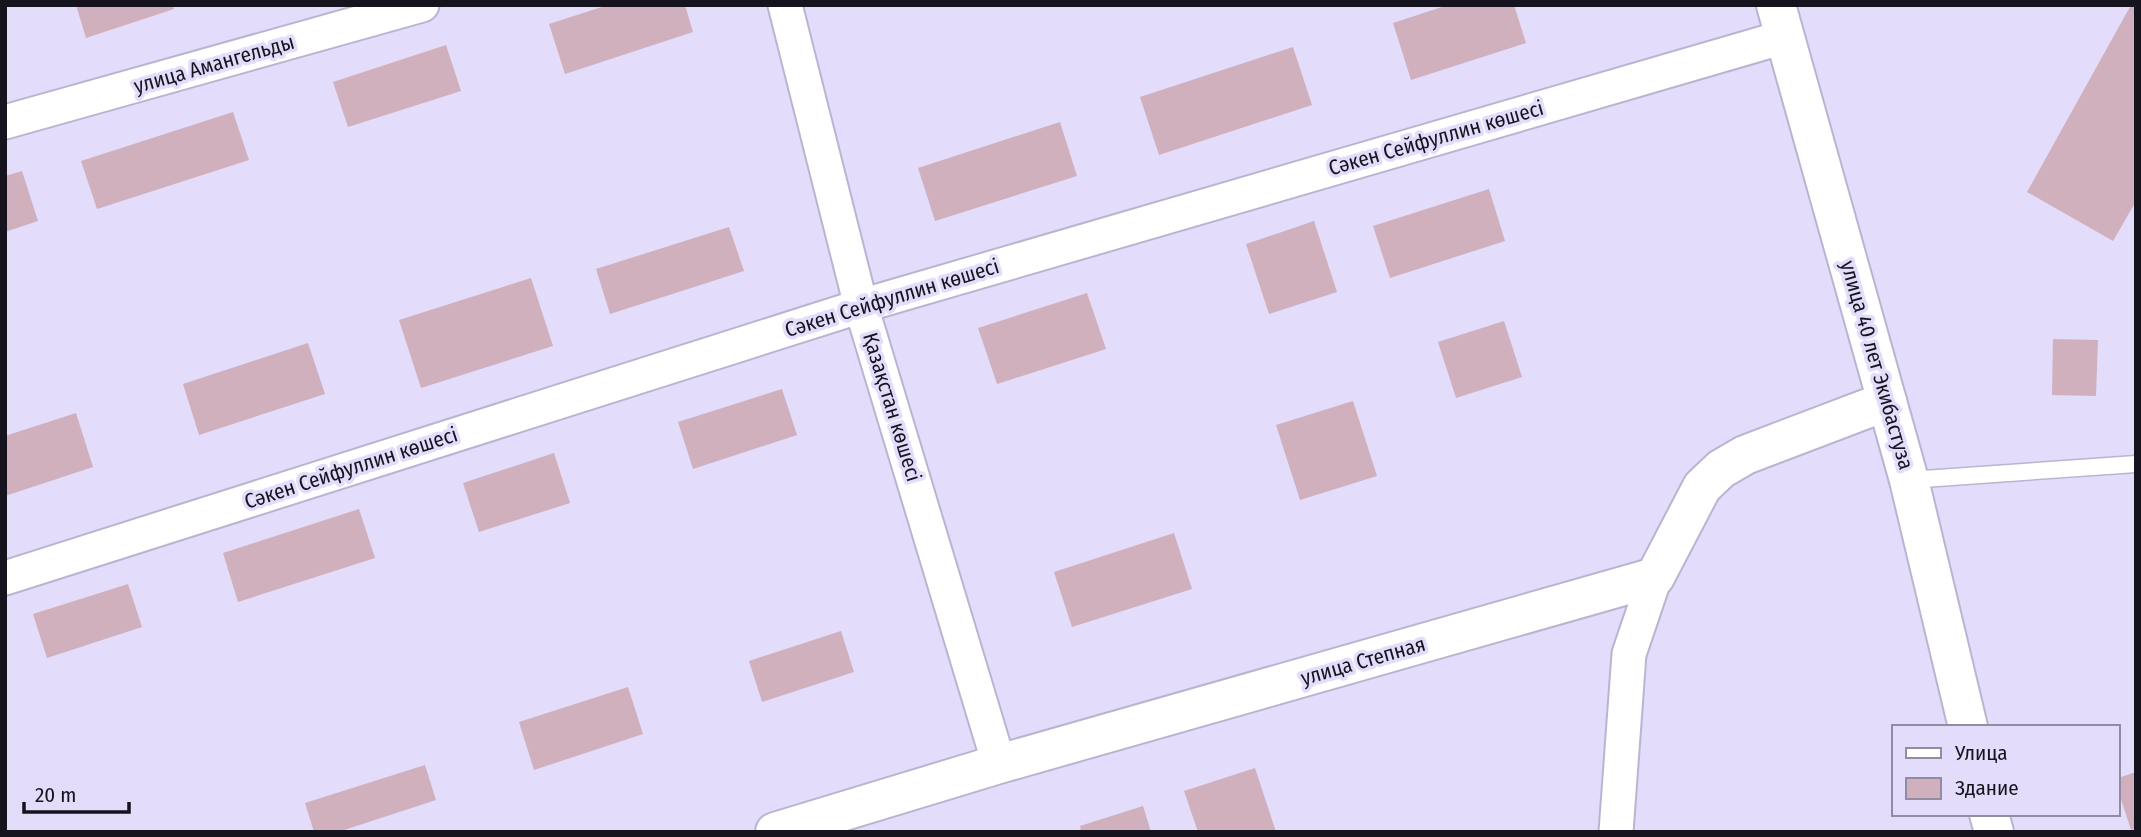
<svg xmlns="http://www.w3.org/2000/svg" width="2141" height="837" viewBox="0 0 2141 837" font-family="'Fira Sans Condensed',sans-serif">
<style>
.building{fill:#d0b0bd}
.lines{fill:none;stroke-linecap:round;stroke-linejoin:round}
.lane-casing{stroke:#bbb4d1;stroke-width:19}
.street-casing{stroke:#bbb4d1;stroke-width:37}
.secondary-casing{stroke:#bbb4d1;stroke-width:42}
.lane{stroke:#fff;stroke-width:16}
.street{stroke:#fff;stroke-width:33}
.secondary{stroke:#fff;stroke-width:38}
.labels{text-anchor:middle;stroke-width:7;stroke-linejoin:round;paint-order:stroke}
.street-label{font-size:21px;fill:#15131d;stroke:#e3dcfa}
</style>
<rect width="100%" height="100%" fill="#e3dcfa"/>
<g class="building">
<path d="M76 5H173L174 9 86 38Z"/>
<path d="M608 5H685L693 32 565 74 549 24Z"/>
<path d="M1448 5H1514L1526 43 1411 80 1393 23Z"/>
<path d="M2131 5H2136V201L2113 241 2027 192Z"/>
<path d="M446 45 461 91 348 127 333 82Z"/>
<path d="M1293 47 1312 105 1159 155 1140 97Z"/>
<path d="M233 112 249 160 97 209 81 161Z"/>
<path d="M1060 122 1077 176 935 221 918 168Z"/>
<path d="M22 171 38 221 5 232V176Z"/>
<path d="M1489 189 1505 241 1390 278 1373 226Z"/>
<path d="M1314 221 1337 292 1269 314 1246 244Z"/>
<path d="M729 227 744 271 610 314 596 269Z"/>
<path d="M531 278 553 346 421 388 399 320Z"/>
<path d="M1087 293 1106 349 997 384 978 328Z"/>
<path d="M1504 321 1522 377 1456 398 1438 342Z"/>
<path d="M2053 339 2098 340 2096 396 2052 395Z"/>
<path d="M308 343 325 394 199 435 183 384Z"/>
<path d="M782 389 797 435 693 469 678 422Z"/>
<path d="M1353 401 1377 476 1300 500 1276 425Z"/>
<path d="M76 413 93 467 5 496V436Z"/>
<path d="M554 453 570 503 479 532 463 483Z"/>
<path d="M359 509 375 558 238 602 223 553Z"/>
<path d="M1174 533 1192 589 1072 627 1054 572Z"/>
<path d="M128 584 142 627 47 658 33 614Z"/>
<path d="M841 631 854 672 762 702 749 661Z"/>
<path d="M628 687 643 734 534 770 519 722Z"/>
<path d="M425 765 436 800 338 832H314L305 803Z"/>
<path d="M1255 768 1276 832H1198L1184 791Z"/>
<path d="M2136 772V828L2131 830 2118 790V778Z"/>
<path d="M1143 806 1151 832H1081L1080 826Z"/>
</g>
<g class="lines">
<defs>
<path id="lane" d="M1909 480 2136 464"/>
<g id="street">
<path d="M785 5 861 306 999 764"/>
<path d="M5 122 422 5"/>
<path d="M5 578 861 306 1784 37"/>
<path d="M1616 832 1629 654 1655 577"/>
</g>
<g id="secondary">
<path d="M1776 5 1909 480 1968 727"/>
<path d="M1989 814 1994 832"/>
<path d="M775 832 999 764 1655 577 1702 487 1721 469 1745 455 1887 401"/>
</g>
</defs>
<use href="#lane" class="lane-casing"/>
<use href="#street" class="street-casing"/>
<use href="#secondary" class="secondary-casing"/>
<use href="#lane" class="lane"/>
<use href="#street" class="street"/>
<use href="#secondary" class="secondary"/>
</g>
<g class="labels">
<g class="street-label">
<text transform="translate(214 64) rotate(-16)" y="7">улица Амангельды</text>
<text transform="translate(1436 138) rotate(-16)" y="7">Сәкен Сейфуллин көшесі</text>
<text transform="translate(892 298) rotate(-17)" y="7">Сәкен Сейфуллин көшесі</text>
<text transform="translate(1877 365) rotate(74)" y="7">улица 40 лет Экибастуза</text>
<text transform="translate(892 407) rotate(73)" y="7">Қазақстан көшесі</text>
<text transform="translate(351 468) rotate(-18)" y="7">Сәкен Сейфуллин көшесі</text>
<text transform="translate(1363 661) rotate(-16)" y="7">улица Степная</text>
</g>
</g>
<rect width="2141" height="837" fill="none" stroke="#15131d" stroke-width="14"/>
<rect x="1892" y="725" width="228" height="91" fill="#e3dcfa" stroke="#918ca2" stroke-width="2"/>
<rect x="1906" y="748" width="35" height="10" fill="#ffffff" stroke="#918ca2" stroke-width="2"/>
<text x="1955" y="760" font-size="21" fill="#15131d">Улица</text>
<rect x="1906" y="778" width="35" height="21" fill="#d0b0bd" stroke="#918ca2" stroke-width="2"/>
<text x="1955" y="795" font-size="21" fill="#15131d">Здание</text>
<path d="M24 802v10h105v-10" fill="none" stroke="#15131d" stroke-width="3.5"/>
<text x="35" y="802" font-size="21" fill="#15131d" stroke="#e3dcfa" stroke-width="5" paint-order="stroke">20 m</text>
</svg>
